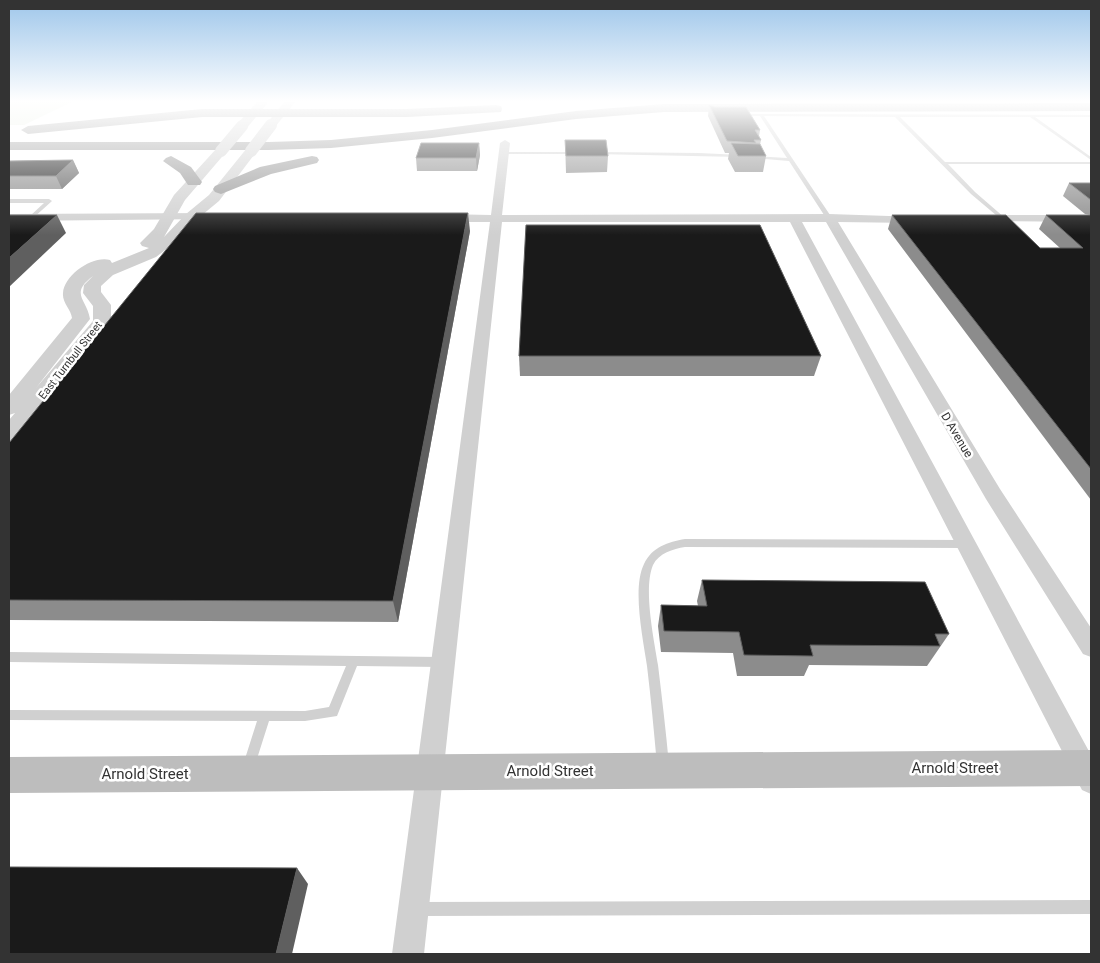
<svg xmlns="http://www.w3.org/2000/svg" width="1100" height="963" viewBox="0 0 1100 963" font-family="Roboto,sans-serif">
<style>
.green{fill:#e6ecdf}
.lines{fill:none;stroke-linecap:round;stroke-linejoin:round}
.service{fill:#d0d0d0;fill-rule:evenodd}
.minor{fill:#d0d0d0;fill-rule:evenodd}
.tertiary{fill:#d0d0d0;fill-rule:evenodd}
.secondary{fill:#bdbdbd;fill-rule:evenodd}
.motorway{fill:#9a9a9a;fill-rule:evenodd}
.tertiary-bridge{stroke:#d0d0d0;stroke-width:12}
.wall{fill:#8c8c8c}
.shaded-wall{fill:#5f5f5f}
.building{fill:#1a1a1a;stroke:#5f5f5f}
.labels{text-anchor:middle;stroke-width:5;stroke-linejoin:round;paint-order:stroke}
.far-street-label{font-size:11px;fill:#333;stroke:#fff}
.street-label{font-size:12px;fill:#333;stroke:#fff}
.near-street-label{font-size:15px;fill:#333;stroke:#fff}
</style>
<rect width="100%" height="100%" fill="#fff"/>
<path class="green" d="M9 100H76L24 125H9Z"/>
<g class="lines">
<g class="service">
<path d="M738 114 1091 115V117H1035L1091 157V160L1030 117H900L945 162H1091V164H948L975 192 1005 218V220L1003 221 971 194 895 117 764 116 832 218 829 220 826 218 789 161 752 158V156H754L787 158 760 116H739Z"/>
<path d="M502 152H576L578 153 576 154H504L502 153Z"/>
<path d="M597 152 699 153 741 155 743 156 741 157 595 154V153Z"/>
<path d="M9 199H49L52 201 32 219 29 217 30 216 44 203H9Z"/>
<path d="M685 539 966 540 969 541 971 544 969 547 966 548 685 547C673 549 659 553 653 565 643 589 654 639 658 665 662 698 666 732 669 765L667 769 663 771 659 769 657 765C654 732 651 699 647 666 643 639 632 588 644 564 652 547 668 542 685 539Z"/>
<path d="M9 652 441 657 445 659 446 662 445 665 441 667 357 666 337 716 305 721H269L255 765 253 769 249 771 245 769 243 765 257 721 9 720V710L305 711 329 707 346 666 9 662Z"/>
<path d="M1091 900V914L419 916 414 914 412 909 414 904 419 902Z"/>
</g>
<g class="minor">
<path d="M505 140 510 143 502 215 829 214 919 217 921 219 915 223 838 222 1000 489 1091 628V657L1083 654 986 499 826 222H802L1091 755V794L1082 790 790 222H502L424 954H392L490 222H443L437 218 443 214 491 215 500 143Z"/>
<path d="M208 213 214 217 212 219 9 221V214Z"/>
<path d="M985 215H1091V222L981 221 979 219Z"/>
</g>
<g class="tertiary">
<path d="M259 100H270L246 129H238L236 126 238 123Z"/>
<path d="M286 100H297L275 127H267L265 125 267 123Z"/>
<path d="M221 147 227 151 185 200 164 237 186 214 209 195 247 148H255L257 151 219 201 196 220 180 239 156 257 113 275 101 286V292L111 305V322L17 439 9 441V420L15 413 9 415V395L72 318C71 309 62 303 63 293 64 275 93 255 110 260L112 263 149 248 142 246 140 243 154 229 174 195 217 148ZM93 276 84 285 83 293 93 306V321L36 388 90 319C87 299 69 294 93 276Z"/>
</g>
<path class="secondary" d="M1091 750V786L9 793V757Z"/>
<g class="motorway">
<path d="M1091 103V111L664 112 576 119 432 138 331 148 269 150H9V142H269L331 140 432 130 576 111 664 104Z"/>
<path d="M496 105 501 106 502 109 501 112 407 117H202L28 134 21 130 28 126 202 109H407Z"/>
<path d="M171 156 191 167 202 182 200 185H188L180 173 163 161 166 158Z"/>
<path d="M312 156 317 157 319 160 317 163 271 174 221 194 215 192 213 189 215 186 260 167Z"/>
</g>
<g class="tertiary-bridge">
<path d="M221 151 242 126"/>
<path d="M251 151 271 125"/>
</g>
</g>
<g class="wall">
<path d="M709 105 760 130 759 136 761 140 760 145 766 156 763 172H735L728 159 729 153H725L708 116Z"/>
<path d="M565 140 608 156 607 172 566 173Z"/>
<path d="M479 143 480 155 477 171H417L416 158Z"/>
<path d="M73 160 79 173 62 189H9V161Z"/>
<path d="M1069 183H1091V215L1085 214 1063 196Z"/>
<path d="M892 215 1040 248H1060L1039 229 1046 215H1091V500L888 229Z"/>
<path d="M470 231 398 622 9 620V443Z"/>
<path d="M519 356H821L814 376H520Z"/>
<path d="M702 580 949 634 927 666 809 665 804 676H737L733 653 661 652 658 626 661 605 698 606 697 601Z"/>
</g>
<g class="shaded-wall">
<path d="M479 143 480 155 477 171 476 158Z"/>
<path d="M73 160 79 173 62 189 56 176Z"/>
<path d="M468 213 470 231 398 622 393 601Z"/>
<path d="M57 215 66 233 9 287V258Z"/>
<path d="M297 868 308 884 292 954H276Z"/>
</g>
<g class="building">
<path d="M709 105 715 107H746L760 130H755L761 140H754L756 143 727 141Z"/>
<path d="M565 140H606L608 156H566Z"/>
<path d="M421 143H479L476 158H416Z"/>
<path d="M731 143 760 144 766 156H738Z"/>
<path d="M73 160 56 176H9V161Z"/>
<path d="M1069 183H1091V200Z"/>
<path d="M196 213H468L393 601 9 600V443Z"/>
<path d="M9 215H57L9 258Z"/>
<path d="M892 215H1006L1040 248H1083L1046 215H1091V469Z"/>
<path d="M526 225H760L821 356H519Z"/>
<path d="M702 580 925 582 949 634H935L940 646 810 645 813 656 744 655 739 632 664 631 661 605 707 606Z"/>
<path d="M9 867 297 868 276 954H9Z"/>
</g>
<linearGradient id="sky" x2="0" y2="1"><stop stop-color="#9ec6ea"/><stop offset="0.43" stop-color="#fff"/><stop offset="1" stop-color="#fff" stop-opacity="0"/></linearGradient>
<rect width="1100" height="235" fill="url(#sky)"/>
<g class="labels">
<g class="far-street-label">
<text transform="translate(70 360) rotate(-52)" y="4">East Turnbull Street</text>
</g>
<g class="street-label">
<text transform="translate(957 435) rotate(59)" y="4">D Avenue</text>
</g>
<g class="near-street-label">
<text x="955" y="773">Arnold Street</text>
<text x="550" y="776">Arnold Street</text>
<text x="145" y="779">Arnold Street</text>
</g>
</g>
<rect width="1100" height="963" fill="none" stroke="#333333" stroke-width="20"/>
</svg>
